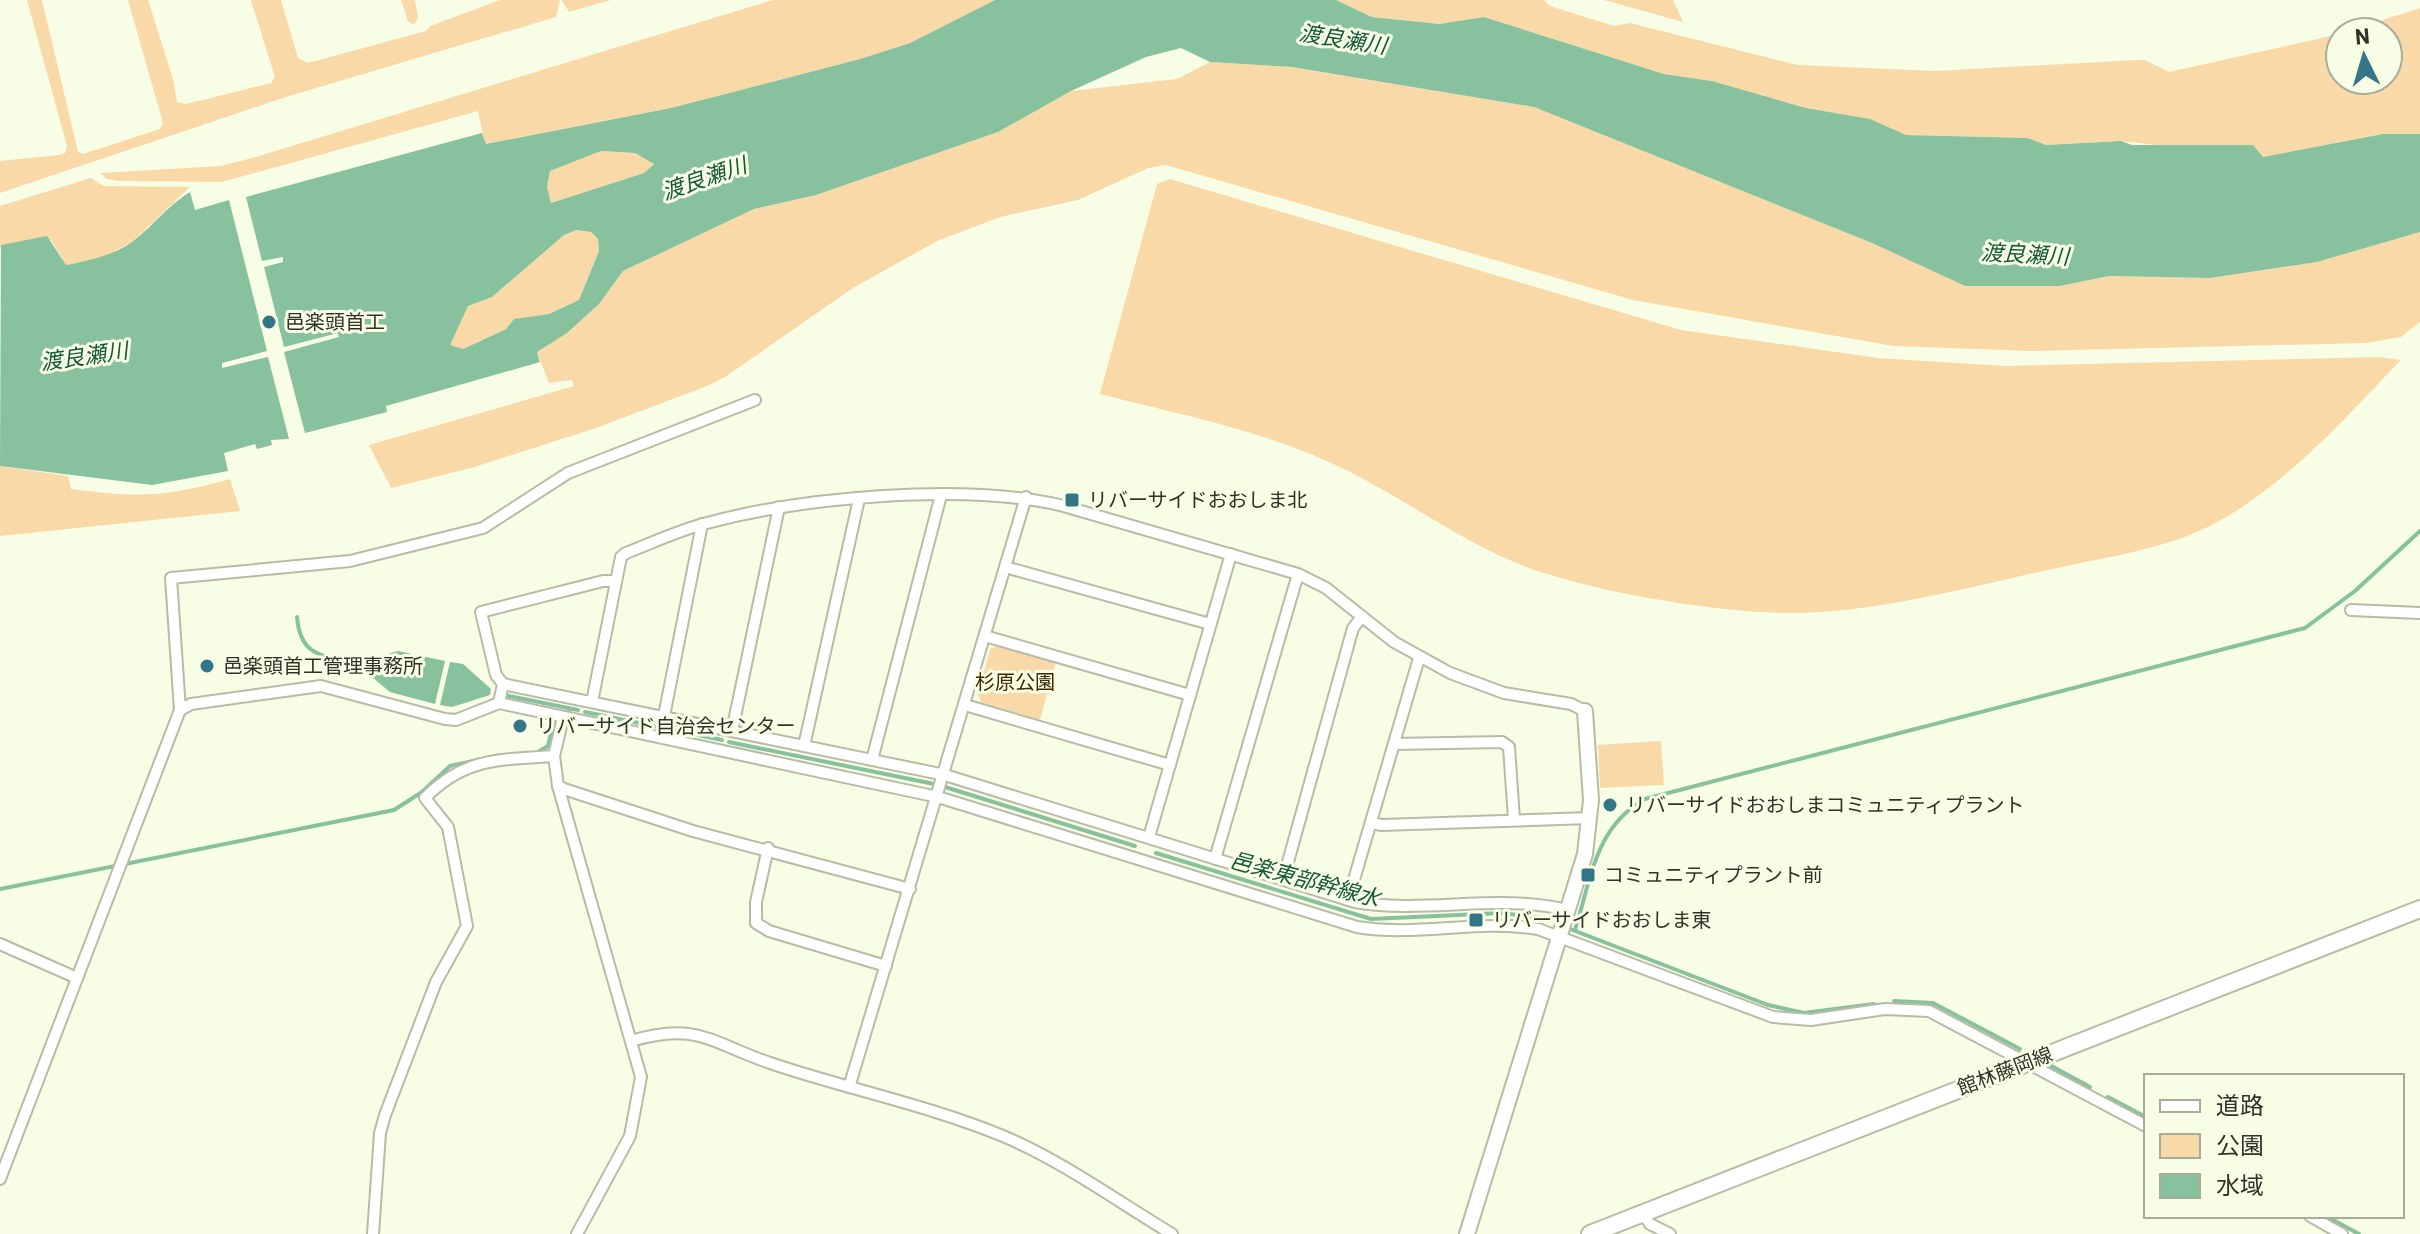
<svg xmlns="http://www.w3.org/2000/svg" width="2420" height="1234" viewBox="0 0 2420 1234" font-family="Barlow,'Noto Sans JP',sans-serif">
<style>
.green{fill:#fad9a9}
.water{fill:#87c19e;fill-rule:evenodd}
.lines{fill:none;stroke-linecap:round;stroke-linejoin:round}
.stream{stroke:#87c19e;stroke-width:4}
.street-casing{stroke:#b7bca5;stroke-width:14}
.secondary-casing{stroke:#b7bca5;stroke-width:18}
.primary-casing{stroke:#b7bca5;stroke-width:20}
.street{stroke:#fff;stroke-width:10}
.secondary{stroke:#fff;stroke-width:14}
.primary{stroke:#fff;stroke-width:16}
.poi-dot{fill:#347688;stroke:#f8fde5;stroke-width:3}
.labels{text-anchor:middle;stroke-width:6;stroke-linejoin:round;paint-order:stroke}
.poi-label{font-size:20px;fill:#31332a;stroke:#f8fde5;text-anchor:start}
.park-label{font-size:20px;fill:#402900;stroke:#f8fde5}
.street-label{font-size:20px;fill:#31332a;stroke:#f8fde5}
.water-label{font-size:22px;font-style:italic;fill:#145838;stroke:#f8fde5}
</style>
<rect width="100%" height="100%" fill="#f8fde5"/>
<g class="green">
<path d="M27 0H42L78 152 83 154 160 129 163 123 128 0H148L173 79 177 102 186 104 271 83 275 77 251 0H281L298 58 308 63 426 31 430 26 500 0H560L556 17 289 96 0 193V161L59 155 65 153 67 146Z"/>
<path d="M401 0H415L418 17 414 25 408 21Z"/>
<path d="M562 0H611L569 12Z"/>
<path d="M773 0H995L910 43 860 59 671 108 485 144 478 111 222 182 120 181 106 179 101 173 221 166 252 158Z"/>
<path d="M1336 0H1544L1550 6 1614 26 1630 23 1798 65 1935 71 2136 60H2145L2169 72 2340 34V80H2388V32H2345L2420 8V134H2383L2263 157 2121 141 2045 145 2027 138 1906 135 1870 119 1806 108 1712 81 1664 74 1484 17 1439 24 1372 17Z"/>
<path d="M1604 0H1673L1683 22Z"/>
<path d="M1210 62 1292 67 1534 107 1872 243 1965 286H2060L2109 276 2210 278 2317 262 2420 232V322L2401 337 2366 343 2032 351 1893 346 1633 300 1166 165 1148 168 1078 200 1000 217 937 241 853 288 725 377 707 386 596 428 471 468 391 488 369 445 574 386 572 380 549 383 537 352 567 333 599 304 623 271 754 209 816 195 998 132 1071 91 1177 79Z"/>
<path d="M601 151 635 153 654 163 644 173 551 203 547 187 550 171Z"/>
<path d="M91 178 104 186 190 187 132 242 102 258 66 265 51 240 2 245 0 249V206Z"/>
<path d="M1170 179 1681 330 1878 358 2005 366 2378 357 2401 360C2345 418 2291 480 2221 520 2173 548 2111 556 2057 568 1973 586 1877 613 1791 613 1719 613 1600 593 1532 569 1465 545 1408 500 1344 469 1267 431 1182 415 1100 394L1157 184Z"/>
<path d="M575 230 591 232 598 239 599 251 579 300 549 314 514 319 507 328 463 349 449 345 468 306 492 297 564 235Z"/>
<path d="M0 466 68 476 71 489C139 498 165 497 230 479L240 511 0 536Z"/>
<path d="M997 646 1056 662 1040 720 982 703 978 695 990 649Z"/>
<path d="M1661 741 1664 785 1600 788 1598 745Z"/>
</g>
<g class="water">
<path d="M995 0H1336L1372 17 1439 24 1484 17 1664 74 1712 81 1806 108 1870 119 1906 135 2027 138 2046 145 2121 141 2132 145H2253L2263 157 2383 134H2420V232L2317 262 2210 278 2109 276 2060 286H1965L1872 243 1534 107 1292 67 1210 62 1181 48 1146 57 1071 91 998 132 816 195 754 209 623 271 599 304 567 333 537 352 540 362 386 406 387 412 305 433 284 352 339 337 338 333 284 347 264 267 283 262V257L262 261 246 197 482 133 486 144 671 108 860 59 910 43ZM601 151 635 153 654 164 644 173 551 203 547 187 550 171ZM576 230 591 232 598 239 599 251 579 300 549 314 514 319 506 329 463 349 450 345 468 306 492 297 564 235Z"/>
<path d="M190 192 195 210 229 200 267 351 222 363V368L268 357 289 439 271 440 272 445 257 449 255 444 224 453 228 471 152 485 0 466 1 245 47 236 66 265C90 260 112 256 132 242 153 226 167 206 190 192Z"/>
<path d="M398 651 445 661 435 704 390 692 360 667 361 662Z"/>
<path d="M450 662 463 664 491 689 490 695 452 707 440 705Z"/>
</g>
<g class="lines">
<g class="stream">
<path d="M297 617C300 651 315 655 346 661"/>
<path d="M504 695 578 710"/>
<path d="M585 712 722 740"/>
<path d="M729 742 934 784"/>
<path d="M538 752 548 746 553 725 563 727 570 709"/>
<path d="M945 787 1135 846"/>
<path d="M1156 853 1371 919 1501 913 1544 918"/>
<path d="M0 889 394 810 422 792 450 766 501 755"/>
<path d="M1570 929 1768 1005 1804 1013 1874 1004"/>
<path d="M1575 930C1591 879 1595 827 1645 799L2305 628 2355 591 2420 531"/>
<path d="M1894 1001 1933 1003 2020 1049"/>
<path d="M2044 1062 2090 1087"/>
<path d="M2108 1097 2146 1117"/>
<path d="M2326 1216 2359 1234"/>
</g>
<defs>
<g id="street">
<path d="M1005 567 1210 624"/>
<path d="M2351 610 2420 613"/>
<path d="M985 636 1190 695"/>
<path d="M503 684 945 775 1355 902C1426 914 1498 893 1568 910"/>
<path d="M592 702 621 557 626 553C652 543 679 530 707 523 804 497 962 483 1060 505L1298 574 1326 588 1394 642 1450 673 1504 693 1571 704 1585 711"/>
<path d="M499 703 503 684 496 675 481 612 603 581H616"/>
<path d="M965 705 1170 765"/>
<path d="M180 710 171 578 350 561 483 528 568 473 755 400"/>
<path d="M664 716 702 524"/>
<path d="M563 718 554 756 558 786 564 789 693 831 910 889"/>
<path d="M732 731 779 507"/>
<path d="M1394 744 1502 742 1509 747 1514 819"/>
<path d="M804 746 859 499"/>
<path d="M872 760 941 495"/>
<path d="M558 786 641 1077 630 1136 577 1234"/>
<path d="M1371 823 1382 825 1590 818"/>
<path d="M1149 837 1231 554"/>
<path d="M768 848 756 902V923L769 931 886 966"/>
<path d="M1215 859 1298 574"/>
<path d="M1283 880 1353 628 1361 618"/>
<path d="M1348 900 1419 658"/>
<path d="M0 944 77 978"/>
<path d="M631 1041C697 1021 711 1043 770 1063 847 1089 928 1105 1003 1136 1062 1161 1117 1201 1172 1234"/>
<path d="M850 1084 1026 497"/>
<path d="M0 1179 180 710 191 704 321 686 445 719 456 720 499 703 938 797 1357 927C1417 937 1478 919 1538 929L1773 1017 1811 1020 1885 1009 1929 1011 2146 1126"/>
<path d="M1643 1214 1650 1224 1670 1234"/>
<path d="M2310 1216 2342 1234"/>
<path d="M373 1234 380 1133 385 1115 436 982 467 926 448 827 425 798C465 757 500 760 554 756"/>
</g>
<path id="secondary" d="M1467 1234 1585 854 1591 800 1585 711"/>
<path id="primary" d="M1590 1234 2420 909"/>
</defs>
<use href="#street" class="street-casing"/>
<use href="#secondary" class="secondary-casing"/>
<use href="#primary" class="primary-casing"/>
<use href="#street" class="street"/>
<use href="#secondary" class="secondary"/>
<use href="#primary" class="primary"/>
</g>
<g class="poi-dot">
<circle cx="269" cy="322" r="8"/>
<rect x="1064" y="492" width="16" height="16" rx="4"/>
<circle cx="207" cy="666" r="8"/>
<circle cx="520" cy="726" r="8"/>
<circle cx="1610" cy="805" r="8"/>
<rect x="1580" y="867" width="16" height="16" rx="4"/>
<rect x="1468" y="912" width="16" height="16" rx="4"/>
</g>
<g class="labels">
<g class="poi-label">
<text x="285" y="329">邑楽頭首工</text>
<text x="1088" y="507">リバーサイドおおしま北</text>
<text x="223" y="673">邑楽頭首工管理事務所</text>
<text x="536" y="733">リバーサイド自治会センター</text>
<text x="1626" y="812">リバーサイドおおしまコミュニティプラント</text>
<text x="1604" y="882">コミュニティプラント前</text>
<text x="1492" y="927">リバーサイドおおしま東</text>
</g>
<g class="park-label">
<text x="1015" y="689">杉原公園</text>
</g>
<g class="street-label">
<text transform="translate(2005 1071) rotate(-21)" y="7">館林藤岡線</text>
</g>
<g class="water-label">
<text transform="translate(1343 39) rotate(9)" y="8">渡良瀬川</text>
<text transform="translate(704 178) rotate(-19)" y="8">渡良瀬川</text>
<text transform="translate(2025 254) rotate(3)" y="8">渡良瀬川</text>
<text transform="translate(84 356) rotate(-8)" y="8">渡良瀬川</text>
<text transform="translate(1305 879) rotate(15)" y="8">邑楽東部幹線水</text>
</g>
</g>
<rect x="2144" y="1074" width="260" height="144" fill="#f8fde5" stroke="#a8ac9a" stroke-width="2"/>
<rect x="2160" y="1100" width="40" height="12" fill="#ffffff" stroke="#a8ac9a" stroke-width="2"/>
<text x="2216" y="1114" font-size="24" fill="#31332a">道路</text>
<rect x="2160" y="1134" width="40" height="24" fill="#fad9a9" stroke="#a8ac9a" stroke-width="2"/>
<text x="2216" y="1154" font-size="24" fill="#31332a">公園</text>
<rect x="2160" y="1174" width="40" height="24" fill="#87c19e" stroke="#a8ac9a" stroke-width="2"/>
<text x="2216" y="1194" font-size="24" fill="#31332a">水域</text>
<g transform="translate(2364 56) rotate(355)"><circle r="38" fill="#f8fde5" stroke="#a8ac9a" stroke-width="2"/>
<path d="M0-6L14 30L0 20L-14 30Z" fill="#347688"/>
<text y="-12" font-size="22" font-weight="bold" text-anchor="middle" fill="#31332a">N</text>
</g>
</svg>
